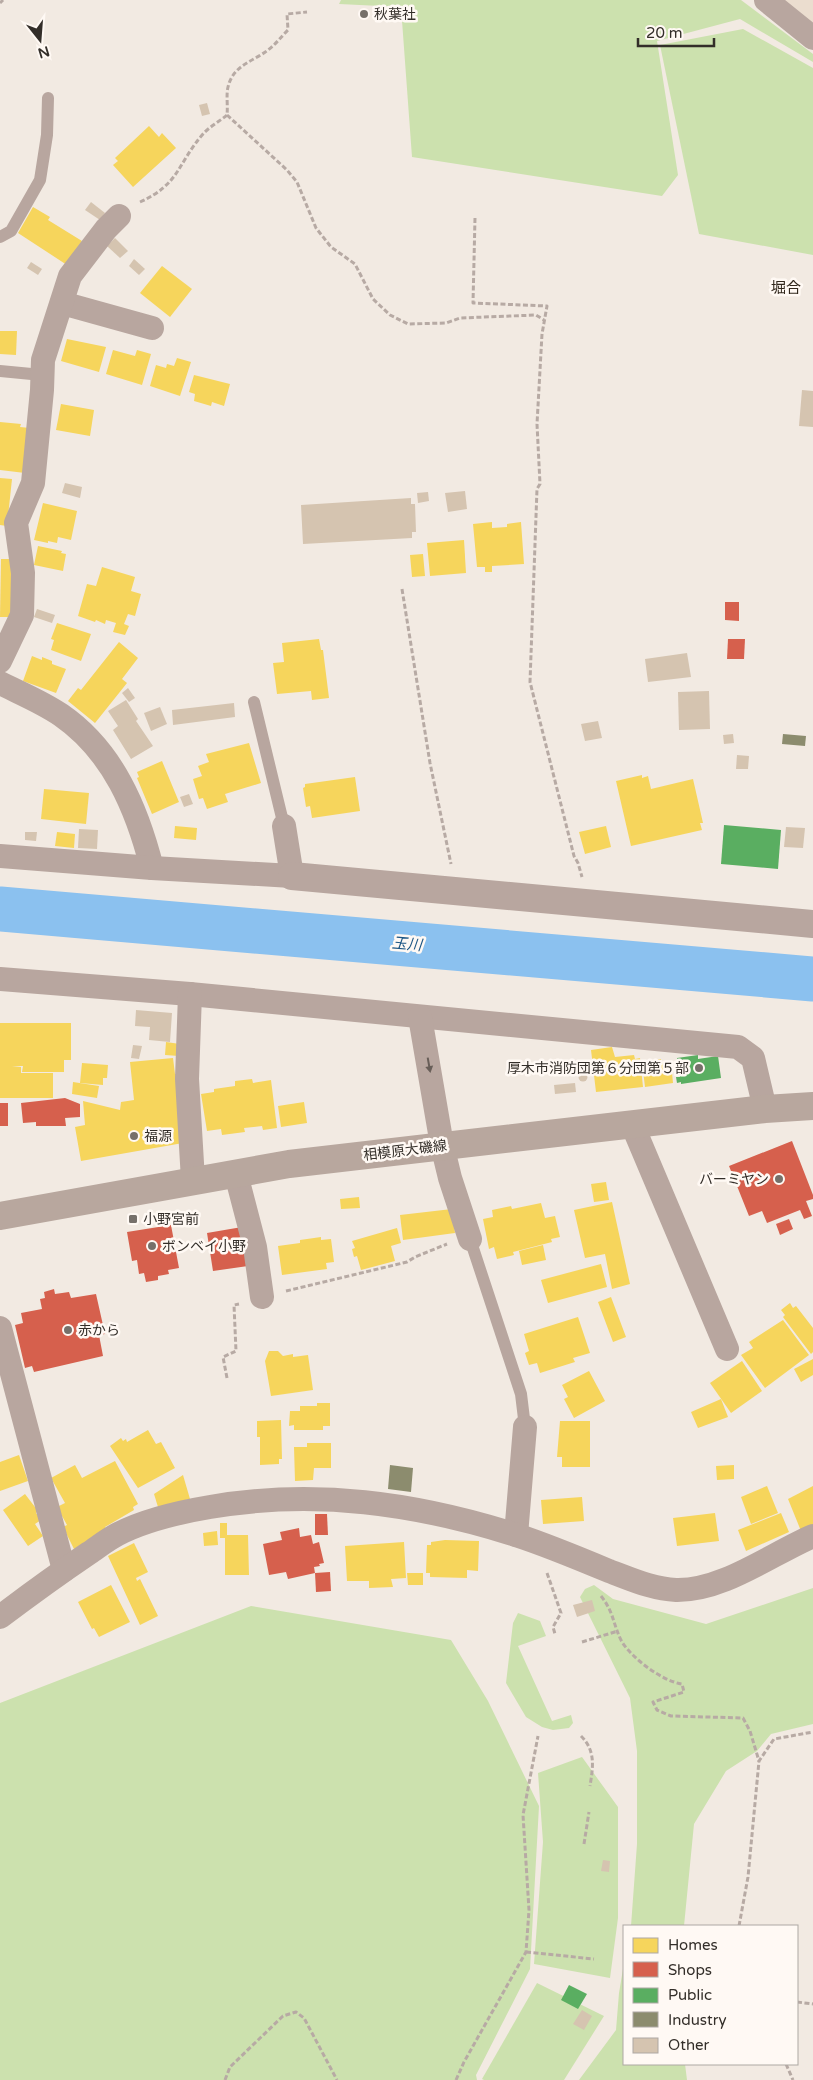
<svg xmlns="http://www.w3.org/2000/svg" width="813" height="2080" viewBox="0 0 813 2080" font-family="'Varela Round','Noto Sans JP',sans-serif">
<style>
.built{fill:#ebddcf}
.green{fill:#cce1ae}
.homes{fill:#f6d55c}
.shops{fill:#d6604d}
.public{fill:#5aae61}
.industry{fill:#8c8c6e}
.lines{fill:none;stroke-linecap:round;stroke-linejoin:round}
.river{stroke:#8bc1ef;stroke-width:45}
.building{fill:#d5c4b0}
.path{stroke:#b7aaa4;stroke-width:3;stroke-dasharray:5 2.5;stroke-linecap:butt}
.service{stroke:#b8a69f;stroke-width:12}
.minor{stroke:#b8a69f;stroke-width:24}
.tertiary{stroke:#b8a69f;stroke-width:28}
.primary{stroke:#b8a79e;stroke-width:28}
.oneway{fill:#685e58}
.poi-dot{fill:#76706a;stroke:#fff9f4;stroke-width:2}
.labels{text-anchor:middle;stroke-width:5;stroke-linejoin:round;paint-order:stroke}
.poi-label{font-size:14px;fill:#332e29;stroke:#fff9f4;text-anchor:start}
.street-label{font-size:14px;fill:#332e29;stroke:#fff9f4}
.neighbourhood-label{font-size:15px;fill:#32281d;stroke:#fff9f4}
.water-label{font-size:15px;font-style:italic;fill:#1d5684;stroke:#fff9f4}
</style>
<rect width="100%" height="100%" fill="#f2eae2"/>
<path class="built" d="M778 0H813V27Z"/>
<g class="green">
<path d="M341 0H741L813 54V62L740 19 657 41 678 175 662 196 412 157 401 7 339 4Z"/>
<path d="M743 29 813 68V255L699 234 660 45Z"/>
<path d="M594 1585 613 1599 706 1624 813 1588V1724L771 1734 757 1751 726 1771 694 1824 684 1926H631L637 1844V1751L630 1698 580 1597 585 1589Z"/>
<path d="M251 1606 451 1640 488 1701 539 1806 530 1969 476 2075 477 2080H0V1703Z"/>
<path d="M518 1613 540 1621 546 1636 518 1646 552 1721 571 1715 573 1723 569 1728 553 1730 542 1727 526 1717 506 1683 513 1623Z"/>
<path d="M582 1757 618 1807V1918L610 1978 534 1964 543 1842 538 1773Z"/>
<path d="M624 1963V2064H685L687 2080H579L616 2030 619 1993Z"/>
<path d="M537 1983 604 2016 564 2080H484L482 2079Z"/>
</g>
<g class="homes">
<path d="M149 126 159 137 162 133 176 148 133 187 113 165 118 161 115 158Z"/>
<path d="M33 207 50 217 48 220 82 241 67 265 18 233Z"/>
<path d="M162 266 192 289 170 317 140 293Z"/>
<path d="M0 331H17L16 355 0 354Z"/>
<path d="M67 339 106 347 99 372 61 361Z"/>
<path d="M113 350 135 356 137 350 151 354 142 385 106 374Z"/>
<path d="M177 358 191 362 180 396 150 386 156 365 166 368 167 364 174 366Z"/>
<path d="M194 375 230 384 224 406 212 402 211 406 194 401 195 394 189 392Z"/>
<path d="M61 404 94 410 90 436 56 430Z"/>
<path d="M0 422 21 424 20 427 30 428 25 473 0 470Z"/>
<path d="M0 478 12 479 7 526 0 525Z"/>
<path d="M43 503 77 511 71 540 58 537 57 543 48 541V543L34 540Z"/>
<path d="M492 522V528L507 527V524L521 522 524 564 492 566V572H485V567H477L473 524Z"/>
<path d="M464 540 466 573 430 576 427 543Z"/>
<path d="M38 546 62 551 61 553 66 554 63 571 34 565Z"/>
<path d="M423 554 425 576 412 577 410 555Z"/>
<path d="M1 559H11L14 565 11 617H0Z"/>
<path d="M102 567 135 577 131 591 141 594 135 616 128 614 124 624 129 626 125 635 113 632 116 623 106 620 105 624 96 620 95 622 78 616 87 584 96 586Z"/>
<path d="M57 623 91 634 81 661 51 650 54 640 51 639Z"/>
<path d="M319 639 321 650H323L329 698 312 700 311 691 277 694 273 663 284 662 282 643Z"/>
<path d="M119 642 138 658 122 679 127 683 95 723 68 701 78 688 81 690Z"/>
<path d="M32 656 42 660V657L52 661V664L66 669 56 693 23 681Z"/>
<path d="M249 743 261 783 225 794 228 802 207 809 203 798 199 799 193 779 202 776 198 766 209 762 206 754Z"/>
<path d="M162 761 179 802 152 814 137 778 139 777 137 772Z"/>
<path d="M642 775V778L648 776 651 789 693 779 703 823H700L702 830 631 846 616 781Z"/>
<path d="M355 777 360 811 312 818 310 806 306 807 303 788 305 787V784Z"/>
<path d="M44 789 89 793 86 824 41 819Z"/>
<path d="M175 826 197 828 196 840 174 838Z"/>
<path d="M606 826 611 847 585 854 579 832Z"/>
<path d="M57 832 75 834 74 848 55 846Z"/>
<path d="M0 1023H71V1060H64V1072H22L23 1066H12L21 1067V1073H53V1098H0Z"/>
<path d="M166 1042 180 1044 179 1056 165 1055Z"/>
<path d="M612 1047 615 1057 634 1055 635 1059 640 1058 643 1087 596 1092 591 1050Z"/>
<path d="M173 1058 175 1074H177L183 1143 81 1161 75 1127 85 1125 83 1101 120 1110 121 1102 134 1100 130 1062Z"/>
<path d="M661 1059V1063L671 1062 673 1083 645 1087 642 1062Z"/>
<path d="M82 1063 108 1065 107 1078H103V1085L80 1083Z"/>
<path d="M252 1079 253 1083 271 1080 277 1128 263 1130 262 1126 244 1128 245 1132 222 1135 221 1129 207 1131 201 1094 214 1092V1089L235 1086V1081Z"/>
<path d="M73 1082 99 1086 97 1098 72 1094Z"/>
<path d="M304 1102 307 1123 281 1127 278 1106Z"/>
<path d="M606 1182 609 1200 594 1202 591 1184Z"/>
<path d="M359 1197 360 1208 341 1209 340 1199Z"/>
<path d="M612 1202 630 1284 612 1289 605 1254 585 1258 574 1210Z"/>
<path d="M541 1203 545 1218 555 1216 560 1237 551 1239 552 1242 513 1252 514 1255 497 1259 494 1247 489 1249 483 1219 493 1217 492 1210 511 1206 512 1209Z"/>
<path d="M452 1209 455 1233 403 1240 400 1215Z"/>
<path d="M397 1228 401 1243 391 1246 395 1261 361 1270 357 1256 354 1257 352 1249 355 1248 352 1241Z"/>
<path d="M321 1237V1240L331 1239 334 1262 326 1263 327 1269 282 1275 278 1246 300 1243V1240Z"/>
<path d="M543 1245 546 1260 522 1265 519 1251Z"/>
<path d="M601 1264 607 1287 548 1303 541 1280Z"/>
<path d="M611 1297 626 1337 613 1342 598 1302Z"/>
<path d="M790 1303 793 1308 796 1306 813 1328V1352L811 1354 783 1317 785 1315 781 1310Z"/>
<path d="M578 1317 590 1353 573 1358 575 1362 540 1373 537 1363 529 1365 525 1353 529 1351 524 1334Z"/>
<path d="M783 1320 809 1355 765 1388 741 1355 753 1348 749 1342Z"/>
<path d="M269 1351H278L283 1356 293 1354V1357L308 1355 313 1390 271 1396 265 1361Z"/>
<path d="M813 1359V1375L801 1382 794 1369Z"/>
<path d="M742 1361 762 1391 731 1413 710 1383Z"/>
<path d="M589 1371 605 1401 574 1418 564 1399 568 1397 562 1385Z"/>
<path d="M721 1399 728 1417 698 1428 691 1412Z"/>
<path d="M317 1403H330V1426H323V1430H294V1425L289 1426 290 1411H300V1406H317Z"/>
<path d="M281 1420 282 1459H279V1464L260 1465V1437H257V1421Z"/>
<path d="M560 1421H590V1467H562V1457H557Z"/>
<path d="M148 1430 156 1444 161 1442 175 1468 138 1488 110 1446 121 1438 123 1441 126 1439 127 1442Z"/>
<path d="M307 1443H331V1468H314L313 1480 295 1481 294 1447H307Z"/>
<path d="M19 1455 28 1481 0 1491V1462Z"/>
<path d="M115 1461 138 1504 133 1507 134 1510 105 1527 107 1531 74 1549 63 1527 67 1525 57 1507 65 1503 51 1478 75 1465 82 1478Z"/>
<path d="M734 1465V1479L717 1480 716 1466Z"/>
<path d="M183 1475 190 1499 158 1507 154 1494Z"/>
<path d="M767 1486 778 1513 751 1524 741 1497Z"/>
<path d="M813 1486V1526L801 1531 788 1499Z"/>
<path d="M25 1494 38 1511 36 1513 41 1520 35 1524 43 1536 28 1546 3 1510Z"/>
<path d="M582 1497 584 1521 543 1524 541 1500Z"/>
<path d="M715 1513 719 1541 677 1546 673 1518Z"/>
<path d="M781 1513 789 1532 746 1551 738 1530Z"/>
<path d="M220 1523H227V1535H248L249 1575H225V1538H220Z"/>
<path d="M217 1531 218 1545 204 1546 203 1533Z"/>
<path d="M445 1540 479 1541 478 1571 467 1570V1578L430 1577V1573H426L427 1545H431V1542Z"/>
<path d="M404 1542 406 1578 391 1579 393 1587 369 1588V1581H347L345 1546Z"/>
<path d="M134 1543 148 1572 136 1578 137 1581 140 1579 158 1616 140 1625 108 1556Z"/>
<path d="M407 1573H423V1585H408Z"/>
<path d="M111 1585 130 1622 99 1637 94 1628 92 1629 78 1602Z"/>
</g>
<g class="shops">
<path d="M725 602H739V621L725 620Z"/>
<path d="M728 639H745L744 659H727Z"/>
<path d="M65 1098 80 1104V1117L65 1118 66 1126H36V1122L23 1123 21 1103Z"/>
<rect x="0" y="1103" width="8" height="23"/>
<path d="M792 1141 813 1195V1199L806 1201 812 1216 804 1219 800 1210 767 1223 762 1211 749 1216 729 1166Z"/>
<path d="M789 1219 793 1229 780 1235 776 1224Z"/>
<path d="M171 1225 179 1268 168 1270 169 1274 158 1276V1280L146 1282 144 1273 139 1274 137 1260 132 1261 127 1232Z"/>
<path d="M242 1227 248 1266 213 1271 207 1233Z"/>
<path d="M54 1289 55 1294 69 1292 71 1298 96 1294 105 1334 99 1335 103 1356 34 1372 32 1366 25 1368 15 1325 23 1323 21 1313 42 1309 40 1299 45 1298 44 1292Z"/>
<path d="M315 1514H327L328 1535H315Z"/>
<path d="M299 1528 300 1537 311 1535 313 1544 319 1542 324 1563 319 1564 320 1566 314 1567 315 1573 288 1579 286 1572 269 1575 263 1544 282 1540 280 1532Z"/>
<path d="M330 1572 331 1591 316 1592 315 1573Z"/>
</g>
<g class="public">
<path d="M724 825 781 830 778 869 721 864Z"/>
<path d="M698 1055V1059L718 1056 721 1078 681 1084V1082L677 1083 676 1077H680L677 1058Z"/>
<path d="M569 1985 587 1994 578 2009 561 2000Z"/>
</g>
<g class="industry">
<path d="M783 734 806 736 805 746 782 744Z"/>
<path d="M390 1465 413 1468 411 1492 388 1489Z"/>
</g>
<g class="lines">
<path class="river" d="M0 909 813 979"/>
</g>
<g class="building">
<path d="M207 103 210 114 202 116 199 105Z"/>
<path d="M91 202 105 213 100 220 85 210Z"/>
<path d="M115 238 128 251 120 258 107 246Z"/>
<path d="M134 259 145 269 139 275 129 266Z"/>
<path d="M31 262 42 269 38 275 27 268Z"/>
<path d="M802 390 813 391V427L799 426Z"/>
<path d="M65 483 82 487 80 498 62 493Z"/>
<path d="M465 491 467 509 448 512 445 493Z"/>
<path d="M428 492 429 501 418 503 417 493Z"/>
<path d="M411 498V504H415L416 532H412V538L303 544 301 505Z"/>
<path d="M37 609 55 615 52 623 34 617Z"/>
<path d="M687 653 691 677 648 682 645 659Z"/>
<path d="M128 688 135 698 129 702 122 693Z"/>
<path d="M709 691 710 729 679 730 678 692Z"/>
<path d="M126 700 138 719 136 721 153 746 131 759 113 730 118 726 108 711Z"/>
<path d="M234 703 235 717 173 725 172 710Z"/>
<path d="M160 707 167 724 151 731 144 713Z"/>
<path d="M598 721 602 738 585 741 581 724Z"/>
<path d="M733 734 734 743 724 744 723 735Z"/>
<path d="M737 755 749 756 748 769H736Z"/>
<path d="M189 794 193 804 184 807 180 797Z"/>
<path d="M786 827 805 828 803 848 784 847Z"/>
<path d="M79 829 98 830 97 849 78 848Z"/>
<path d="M25 832H37L36 841 25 840Z"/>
<path d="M136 1010 172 1013 170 1042 149 1040 150 1027 135 1026Z"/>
<path d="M133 1045 142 1046 139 1059 131 1058Z"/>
<circle cx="583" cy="1077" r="4.5"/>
<path d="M575 1083 576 1092 555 1094 554 1085Z"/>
<path d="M592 1600 595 1611 577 1617 573 1605Z"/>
<path d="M603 1860 610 1861 609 1872 601 1871Z"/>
<path d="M582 2010 592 2016 584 2030 573 2024Z"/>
</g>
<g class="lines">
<g class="path">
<path d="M0 3 3 0"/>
<path d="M227 115 287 170 297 182 316 228 331 247 355 264 373 299 390 315 408 324 446 323 460 318 536 315 544 320"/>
<path d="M140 202C180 184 177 164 203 134 209 127 220 121 227 115 228 106 226 95 228 87 233 65 254 61 268 50 276 44 281 37 288 30L287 14 307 12"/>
<path d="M475 218 473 303 547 306 542 334 537 424 540 484 537 489 530 682 574 856 578 863 582 877"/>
<path d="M402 589 430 763 451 864"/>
<path d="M286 1291 407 1262 415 1257 447 1244"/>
<path d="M227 1378 223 1357 236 1351 234 1305 239 1304"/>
<path d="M547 1573 561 1613 553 1627 555 1634"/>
<path d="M601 1596C614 1612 613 1625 622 1642 633 1659 662 1681 682 1684L684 1692 653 1702 657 1710 671 1716 743 1718 750 1731 759 1761 774 1739 813 1732"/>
<path d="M582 1642 618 1631"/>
<path d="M581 1736C596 1751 593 1767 590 1786"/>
<path d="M584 1844 589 1812"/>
<path d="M739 1926 748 1877 759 1761"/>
<path d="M526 1952 594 1959"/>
<path d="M797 2002 813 2004"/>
<path d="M786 2064 793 2080"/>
<path d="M225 2080 230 2067 283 2016 296 2012 304 2018 337 2080"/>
<path d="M456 2080 464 2062 526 1952 529 1910 523 1815 538 1736"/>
</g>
<g class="service">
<path d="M0 237 11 231 40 180 47 135 48 98"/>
<path d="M0 371 42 375"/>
<path d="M254 702 284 826"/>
<path d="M470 1239 521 1394 525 1427"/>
</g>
<g class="minor">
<path d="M766 0 813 38"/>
<path d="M62 303 152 328"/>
<path d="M0 661 22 615 23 573 16 523 33 483 42 390 43 360 70 276 106 229 119 216"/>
<path d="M0 683C20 693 42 702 61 715 113 751 137 809 152 868"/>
<path d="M0 856 152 868 292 876 284 826"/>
<path d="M0 979 190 994 738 1047 753 1058 765 1109"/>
<path d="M190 994 187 1079 193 1180"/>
<path d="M420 1017 442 1145 450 1178 470 1239"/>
<path d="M632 1124 727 1349"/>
<path d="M236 1174 255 1247 262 1297"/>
<path d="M0 1328 64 1570"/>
<path d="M516 1535 525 1427"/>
<path d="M0 1617C29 1595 58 1574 89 1553 98 1547 108 1539 118 1534 145 1520 180 1512 210 1507 315 1489 415 1503 516 1535 547 1545 578 1558 609 1571 631 1579 652 1589 676 1590 723 1591 771 1554 813 1536"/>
</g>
<path class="tertiary" d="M292 876 813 924"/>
<path class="primary" d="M0 1216 289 1164 765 1109 813 1106"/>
</g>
<defs><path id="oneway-solid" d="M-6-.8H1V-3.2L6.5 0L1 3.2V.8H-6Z" transform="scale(1.25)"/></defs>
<use class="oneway" href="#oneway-solid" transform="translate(429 1065) rotate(80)"/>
<g class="poi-dot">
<circle cx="364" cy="14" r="5"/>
<circle cx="699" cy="1068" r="5"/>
<circle cx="134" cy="1136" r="5"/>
<circle cx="779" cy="1179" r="5"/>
<rect x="128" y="1214" width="10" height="10" rx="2.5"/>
<circle cx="152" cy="1246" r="5"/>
<circle cx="68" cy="1330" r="5"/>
</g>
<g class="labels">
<g class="poi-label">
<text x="374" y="19">秋葉社</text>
<text x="689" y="1073" text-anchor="end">厚木市消防団第６分団第５部</text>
<text x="144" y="1141">福源</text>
<text x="769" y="1184" text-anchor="end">バーミヤン</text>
<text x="143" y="1224">小野宮前</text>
<text x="162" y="1251">ボンベイ小野</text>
<text x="78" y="1335">赤から</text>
</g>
<g class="street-label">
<text transform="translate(405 1150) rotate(-7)" y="5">相模原大磯線</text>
</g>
<g class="neighbourhood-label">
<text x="786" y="293">堀合</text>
</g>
<g class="water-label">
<text transform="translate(407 944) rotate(5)" y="5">玉川</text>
</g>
</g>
<rect x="623" y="1925" width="175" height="140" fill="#fff9f4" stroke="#ada8a3"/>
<rect x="633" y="1938" width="25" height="15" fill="#f6d55c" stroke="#ada8a3"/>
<text x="668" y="1950" font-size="15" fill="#332e29">Homes</text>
<rect x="633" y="1962" width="25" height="15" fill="#d6604d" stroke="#ada8a3"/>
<text x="668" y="1975" font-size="15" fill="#332e29">Shops</text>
<rect x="633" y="1988" width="25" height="15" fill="#5aae61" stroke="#ada8a3"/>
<text x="668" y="2000" font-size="15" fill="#332e29">Public</text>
<rect x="633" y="2012" width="25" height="15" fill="#8c8c6e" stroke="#ada8a3"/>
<text x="668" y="2025" font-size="15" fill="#332e29">Industry</text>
<rect x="633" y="2038" width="25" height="15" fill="#d5c4b0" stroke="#ada8a3"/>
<text x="668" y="2050" font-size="15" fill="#332e29">Other</text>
<g transform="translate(40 40) rotate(163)" stroke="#fff9f4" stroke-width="4" paint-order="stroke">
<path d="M0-4L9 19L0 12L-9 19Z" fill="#332e29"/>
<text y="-8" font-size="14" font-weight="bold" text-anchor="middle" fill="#332e29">N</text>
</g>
<path d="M638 38v8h76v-8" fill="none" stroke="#332e29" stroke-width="2.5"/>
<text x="646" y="38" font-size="15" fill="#332e29" stroke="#fff9f4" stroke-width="4" paint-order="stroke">20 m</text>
</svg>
